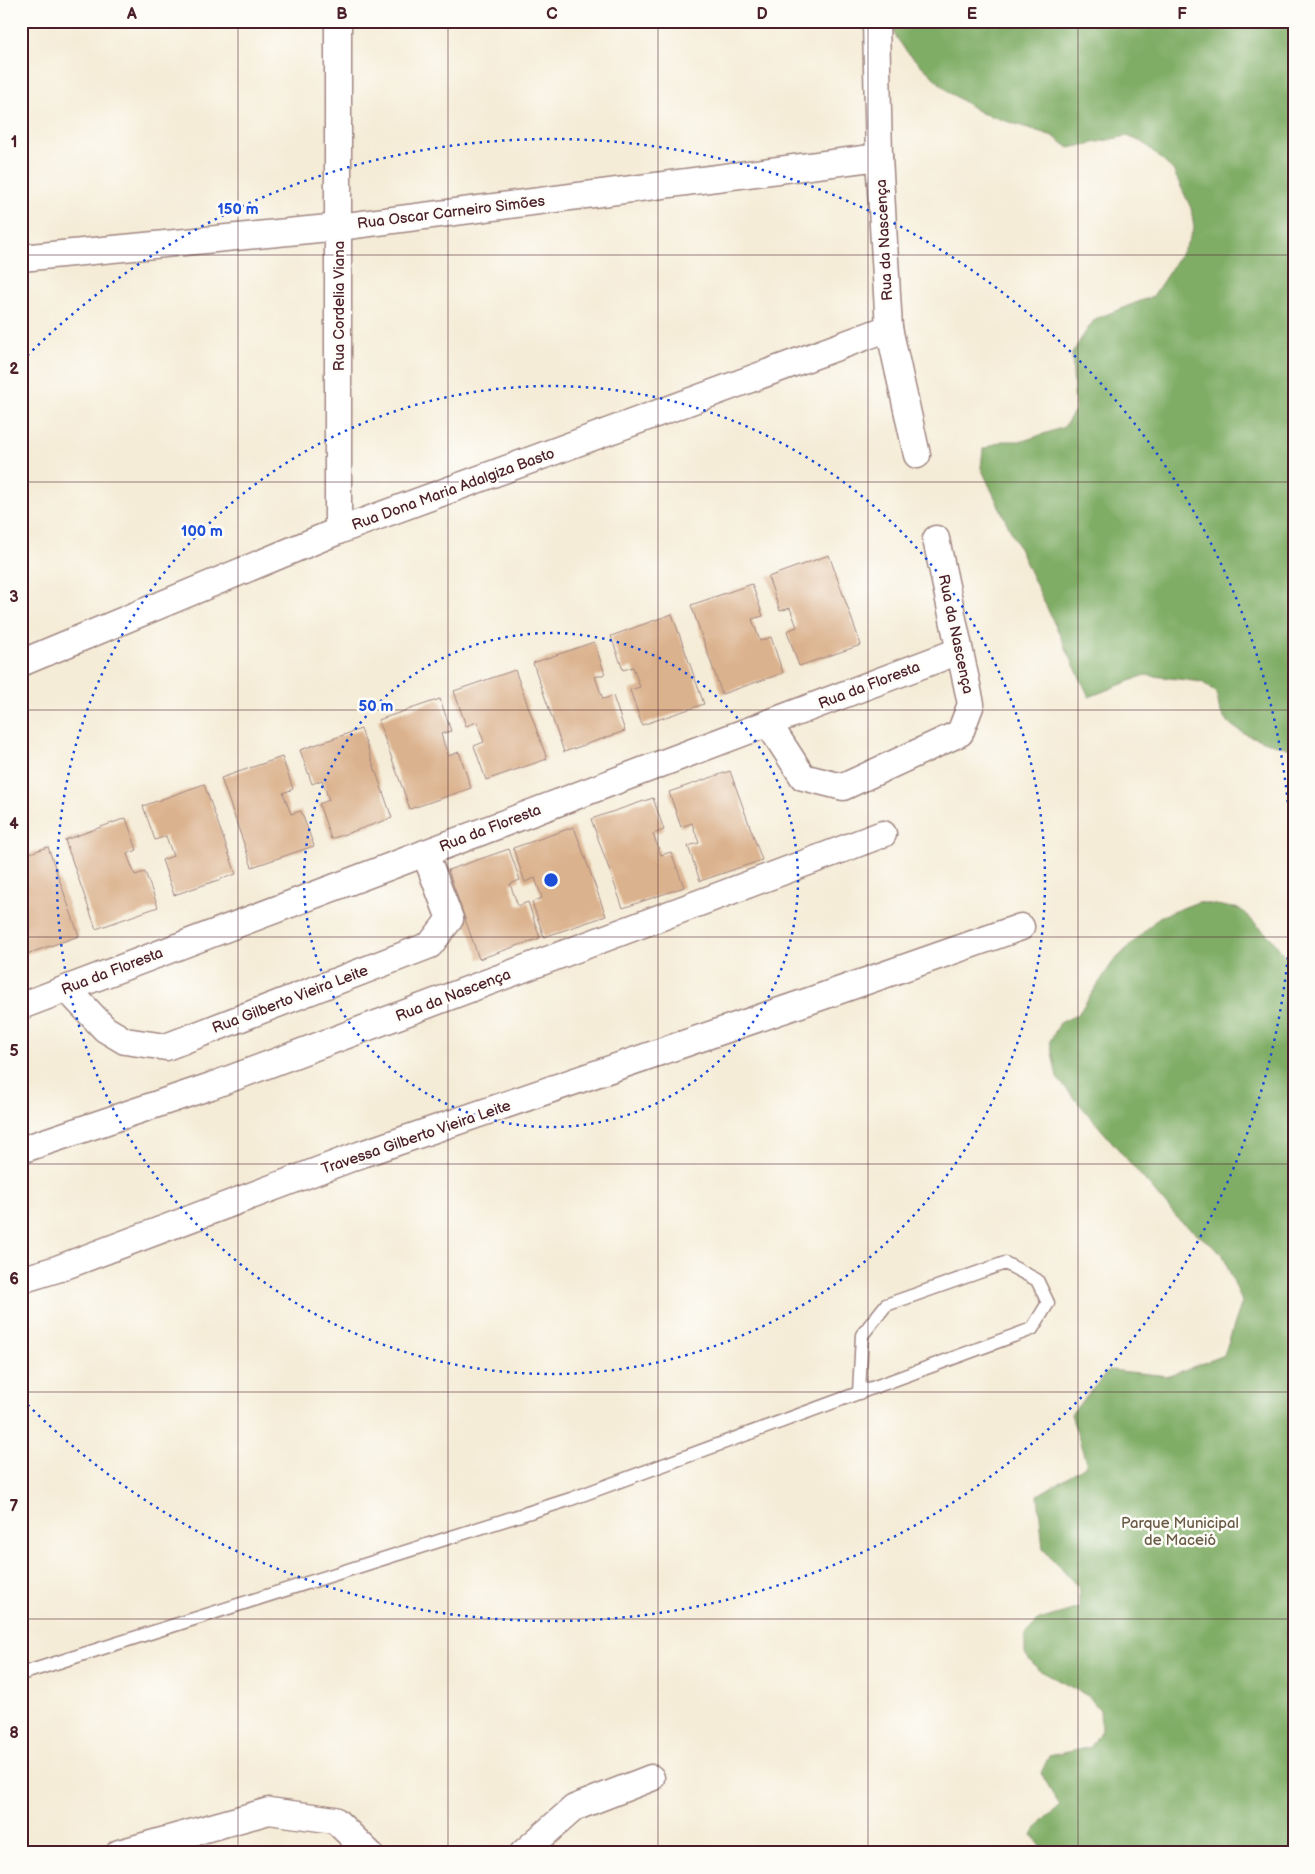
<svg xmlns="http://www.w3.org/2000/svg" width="1315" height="1874" viewBox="0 0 1315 1874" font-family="'Balsamiq Sans',sans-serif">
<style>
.forest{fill:#80ad66;stroke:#656648}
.building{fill:#dbb28e}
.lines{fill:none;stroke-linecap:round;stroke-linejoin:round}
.service-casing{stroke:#a08681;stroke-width:15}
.minor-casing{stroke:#a08681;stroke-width:29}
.service{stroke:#fff;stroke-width:12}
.minor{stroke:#fff;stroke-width:26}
.grid{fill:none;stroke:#4a1f2b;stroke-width:1;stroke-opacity:0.55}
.ring{fill:none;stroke:#1d4ed8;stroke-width:2.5;stroke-dasharray:2.5 5}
.labels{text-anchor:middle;stroke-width:5;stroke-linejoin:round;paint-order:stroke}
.street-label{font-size:15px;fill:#4a1f2b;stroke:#fdfcf7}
.park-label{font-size:15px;fill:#685a45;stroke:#fdfcf7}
.centre{fill:#1d4ed8;stroke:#fdfcf7;stroke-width:2.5}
.ring-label{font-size:15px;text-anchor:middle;font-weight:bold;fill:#1d4ed8;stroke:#fdfcf7;stroke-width:5;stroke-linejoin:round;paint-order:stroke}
.neatline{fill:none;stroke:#4a1f2b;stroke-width:2}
.grid-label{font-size:16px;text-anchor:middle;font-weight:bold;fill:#4a1f2b}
</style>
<rect width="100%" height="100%" fill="#fdfcf7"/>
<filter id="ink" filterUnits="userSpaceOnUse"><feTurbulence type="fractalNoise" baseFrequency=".02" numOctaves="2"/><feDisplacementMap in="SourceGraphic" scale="10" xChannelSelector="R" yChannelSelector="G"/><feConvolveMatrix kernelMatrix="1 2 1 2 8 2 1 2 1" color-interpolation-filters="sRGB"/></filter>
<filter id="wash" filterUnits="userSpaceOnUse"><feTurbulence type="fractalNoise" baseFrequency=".0096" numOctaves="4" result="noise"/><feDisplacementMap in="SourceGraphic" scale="20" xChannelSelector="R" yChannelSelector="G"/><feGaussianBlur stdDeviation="1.12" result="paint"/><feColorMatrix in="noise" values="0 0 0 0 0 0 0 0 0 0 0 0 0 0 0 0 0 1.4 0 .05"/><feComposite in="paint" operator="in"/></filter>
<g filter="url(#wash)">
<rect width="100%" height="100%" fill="#f5ecd7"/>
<g class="forest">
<path d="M894 21H1294V750C1270 742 1235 737 1221 713 1218 707 1218 699 1217 693L1202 682 1145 675 1089 697 981 468 983 449 1002 441H1023L1064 427 1075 410 1072 354 1082 337 1095 319 1153 296 1186 246 1194 228 1191 208 1173 170 1144 143 1127 136 1069 148 1053 136 981 113 950 93 906 51 894 34Z"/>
<path d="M1198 902 1240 909 1271 938 1294 968V1853H1046L1032 1835 1044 1819 1060 1806 1041 1773 1049 1756 1091 1747 1101 1730 1100 1710 1088 1696 1037 1669 1025 1654V1634L1039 1620 1079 1608V1588L1043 1549 1038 1495 1087 1465 1071 1414 1109 1370 1169 1376 1224 1355 1242 1302 1222 1253 1180 1221 1057 1078 1050 1041 1060 1023 1078 1014 1113 962 1159 917Z"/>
</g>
<g id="blocks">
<g class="building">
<path d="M829 555 861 645 799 666 787 631 797 627 790 608 780 611 768 577Z"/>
<path d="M752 584 763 616 752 619 760 641 771 637 783 673 722 694 691 605Z"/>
<path d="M672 614 704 704 642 725 630 690 640 687 633 667 623 670 611 636Z"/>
<path d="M594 642 605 674 595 677 603 699 613 696 625 731 564 752 533 663Z"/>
<path d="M515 670 547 759 486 780 474 746 484 742 477 722 466 726 454 691Z"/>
<path d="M440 699 451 731 441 734 448 756 459 752 471 788 410 809 378 720Z"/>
<path d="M361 729 392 818 331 839 319 804 329 800 322 780 312 784 300 750Z"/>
<path d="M282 757 293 789 283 793 291 814 301 811 314 846 252 867 221 778Z"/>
<path d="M730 771 762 860 700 881 688 846 699 843 692 823 681 827 669 792Z"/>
<path d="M204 784 236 874 174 895 162 860 173 856 166 836 155 840 143 806Z"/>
<path d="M653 798 664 830 653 834 661 855 671 852 684 887 623 908 591 819Z"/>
<path d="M126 818 137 850 127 854 135 875 145 872 158 907 96 929 65 840Z"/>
<path d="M574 827 606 916 544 937 532 902 542 898 535 878 525 882 513 848Z"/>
<path d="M48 847 79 936 21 956V856Z"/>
<path d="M509 849 520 880 510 884 518 906 528 902 540 938 479 959 448 870Z"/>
</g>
</g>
</g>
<g filter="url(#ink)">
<use href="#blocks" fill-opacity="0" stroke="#a08681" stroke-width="1"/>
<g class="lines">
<defs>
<path id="service" d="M21 1674 571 1499 1032 1329 1048 1303 1037 1280 1005 1263 886 1305 862 1335 859 1393"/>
<g id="minor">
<path d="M338 21V531"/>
<path d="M876 21 879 157 889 328 917 455"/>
<path d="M21 258 339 227 879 157"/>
<path d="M21 663 338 531 889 328"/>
<path d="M768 723 803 777 843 787 960 733 971 704 936 539"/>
<path d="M67 989 105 1029 125 1041 166 1047 430 945 450 919 425 853"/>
<path d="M21 1006 959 651"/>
<path d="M21 1150 211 1086 883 834"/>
<path d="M21 1280 57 1269 362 1154 812 1000 1021 927"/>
<path d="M119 1853 269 1811 335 1820 369 1853"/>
<path d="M523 1853 574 1808 651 1778"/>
</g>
</defs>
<use href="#service" class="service-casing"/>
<use href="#minor" class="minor-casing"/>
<use href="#service" class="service"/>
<use href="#minor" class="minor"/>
</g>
</g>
<path class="grid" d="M238 21V1853M448 21V1853M658 21V1853M868 21V1853M1078 21V1853M21 255H1294M21 482H1294M21 710H1294M21 937H1294M21 1164H1294M21 1392H1294M21 1619H1294"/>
<g class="ring">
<circle cx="551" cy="880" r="247"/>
<circle cx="551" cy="880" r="494"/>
<path d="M22 361A741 741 0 1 1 22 1399"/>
</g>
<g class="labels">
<g class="street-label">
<text transform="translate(451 212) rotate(-7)" y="5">Rua Oscar Carneiro Simões</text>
<text transform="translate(884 240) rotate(-93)" y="5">Rua da Nascença</text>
<text transform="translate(339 306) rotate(-90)" y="5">Rua Cordelia Viana</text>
<text transform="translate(453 489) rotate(-20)" y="5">Rua Dona Maria Adalgiza Basto</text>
<text transform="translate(956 634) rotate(78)" y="5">Rua da Nascença</text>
<text transform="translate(869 685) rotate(-21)" y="5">Rua da Floresta</text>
<text transform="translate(490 828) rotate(-21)" y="5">Rua da Floresta</text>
<text transform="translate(112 971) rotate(-21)" y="5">Rua da Floresta</text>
<text transform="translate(453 995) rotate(-21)" y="5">Rua da Nascença</text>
<text transform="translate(290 999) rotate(-21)" y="5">Rua Gilberto Vieira Leite</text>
<text transform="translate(416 1137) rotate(-19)" y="5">Travessa Gilberto Vieira Leite</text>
</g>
<g class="park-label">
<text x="1180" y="1528">Parque Municipal<tspan x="1180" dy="17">de Maceió</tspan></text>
</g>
</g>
<circle cx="551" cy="880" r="8" class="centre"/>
<g class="ring-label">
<text x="238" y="214">150 m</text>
<text x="202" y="536">100 m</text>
<text x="376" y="711">50 m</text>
</g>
<rect width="1315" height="1874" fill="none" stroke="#fdfcf7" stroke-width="55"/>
<rect x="28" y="28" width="1260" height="1818" class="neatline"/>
<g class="grid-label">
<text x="132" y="19">A</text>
<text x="342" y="19">B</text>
<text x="552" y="19">C</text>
<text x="762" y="19">D</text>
<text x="972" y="19">E</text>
<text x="1182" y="19">F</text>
<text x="14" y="147">1</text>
<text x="14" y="374">2</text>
<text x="14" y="602">3</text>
<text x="14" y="829">4</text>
<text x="14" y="1056">5</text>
<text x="14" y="1284">6</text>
<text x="14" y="1511">7</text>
<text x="14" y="1738">8</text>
</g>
</svg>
